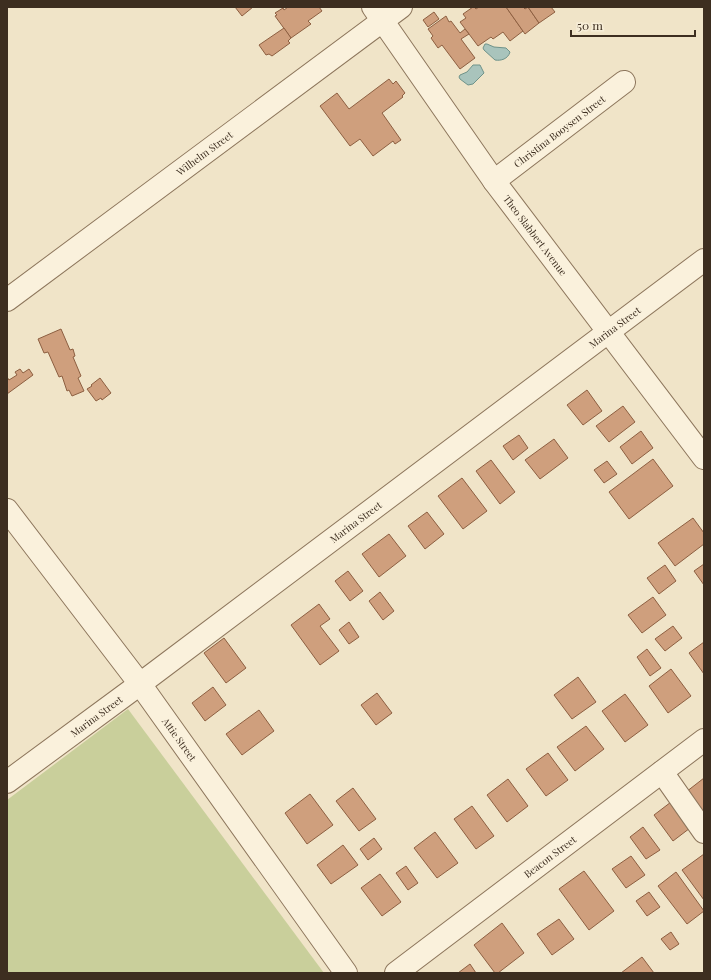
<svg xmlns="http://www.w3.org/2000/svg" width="711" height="980" viewBox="0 0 711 980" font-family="'Playfair Display',serif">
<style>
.green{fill:#c9cf9b}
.water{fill:#a9c4bc;stroke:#6f938a}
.building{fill:#cf9f7d;stroke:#8d5f41}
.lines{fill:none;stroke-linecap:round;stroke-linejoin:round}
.minor-casing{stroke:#8d765c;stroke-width:24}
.minor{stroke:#faf1dc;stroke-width:22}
.labels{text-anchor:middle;stroke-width:3;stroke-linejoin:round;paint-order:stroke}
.street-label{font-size:10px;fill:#3d2e20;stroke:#f7eed8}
</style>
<rect width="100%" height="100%" fill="#f0e4c8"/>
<path class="green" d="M128 709 324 973H7V800Z"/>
<g class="water">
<path d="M485 44H487L494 47 506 48 510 52C508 59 501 61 495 60L484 50 483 48Z"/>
<path d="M473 65H480L484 73 473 84 468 85 460 79 459 77 460 75 467 72Z"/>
</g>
<g class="building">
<path d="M235 7H253L242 16Z"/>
<path d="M288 7H319L322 11 308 21 311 24 291 38 275 16 277 15 275 13 283 8 284 10Z"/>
<path d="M473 7H474L476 9 479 7H506L523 31 510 41 503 32 493 39 491 37 478 46 460 22 466 18 463 14Z"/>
<path d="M506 7H523L525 9 528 7 539 23 525 34Z"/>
<path d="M528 7H551L555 12 539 23Z"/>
<path d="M434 12 439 19 428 27 423 20Z"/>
<path d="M446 16 449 22 451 21 460 33 465 29 469 34 461 39 475 58 460 69 442 45 438 48 431 38 433 36 428 29Z"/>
<path d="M284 28 291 38 288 41 290 43 272 56 269 54 266 55 259 45Z"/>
<path d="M389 79 393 84 396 81 405 93 402 96 403 97 382 113 401 140 395 144 393 141 373 156 360 139 350 146 320 106 337 93 349 109Z"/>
<path d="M61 329 70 350 73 349 75 356 73 357 81 376 78 378 84 391 72 396 69 390 67 391 62 376 59 377 48 352 44 353 38 339Z"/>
<path d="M20 369 23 373 29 369 33 375 7 394V377L9 380 17 375 15 372Z"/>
<path d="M100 378 111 393 102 400 101 398 96 401 87 389 92 386 91 385Z"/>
<path d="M587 390 602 411 583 425 567 405Z"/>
<path d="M623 406 635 422 609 442 596 426Z"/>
<path d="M641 431 653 448 632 464 620 447Z"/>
<path d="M519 435 528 448 513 460 503 446Z"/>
<path d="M554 439 568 458 540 479 525 460Z"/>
<path d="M653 459 673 486 629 519 609 492Z"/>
<path d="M491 460 515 492 500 504 476 471Z"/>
<path d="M607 461 617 474 604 483 594 470Z"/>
<path d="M462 478 487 511 463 529 438 496Z"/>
<path d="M427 512 444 534 425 549 408 526Z"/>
<path d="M693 518 704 533V544L675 566 658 543Z"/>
<path d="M389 534 406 556 379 577 362 554Z"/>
<path d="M704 564V585L694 571Z"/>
<path d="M665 565 676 581 659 594 647 578Z"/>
<path d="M348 571 363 591 350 601 335 581Z"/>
<path d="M380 592 394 611 383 620 369 601Z"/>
<path d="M653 597 666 615 642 633 628 615Z"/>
<path d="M319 604 330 619 320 626 339 651 320 665 291 625Z"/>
<path d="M349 622 359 637 349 644 339 630Z"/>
<path d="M673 626 682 638 665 651 655 639Z"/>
<path d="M224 638 246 668 226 683 204 653Z"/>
<path d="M704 642V674L689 653Z"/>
<path d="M647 649 661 668 650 676 637 657Z"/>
<path d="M671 669 691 696 668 713 649 686Z"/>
<path d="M578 677 596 702 572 719 554 695Z"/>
<path d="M213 687 226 705 205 721 192 703Z"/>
<path d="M377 693 392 713 376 725 361 705Z"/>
<path d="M625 694 648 725 625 742 602 711Z"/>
<path d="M259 710 274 731 242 755 226 734Z"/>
<path d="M586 726 604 749 575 771 557 747Z"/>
<path d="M548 753 568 780 546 796 526 769Z"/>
<path d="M704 778V817L686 792Z"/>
<path d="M508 779 528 806 507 822 487 795Z"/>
<path d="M353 788 376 819 359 831 336 801Z"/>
<path d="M310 794 333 825 307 844 285 813Z"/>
<path d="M675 799 694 825 673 841 654 815Z"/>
<path d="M472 806 494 836 476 849 454 819Z"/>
<path d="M643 827 660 850 646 859 630 837Z"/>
<path d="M435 832 458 863 437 878 414 848Z"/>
<path d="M374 838 382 849 368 860 360 849Z"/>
<path d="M343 845 358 865 331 884 317 865Z"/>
<path d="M704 854V900L682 870Z"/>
<path d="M631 856 645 875 626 888 612 869Z"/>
<path d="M406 866 418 883 408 890 396 873Z"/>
<path d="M584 871 614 911 589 930 559 889Z"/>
<path d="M676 872 704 911 687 924 658 886Z"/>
<path d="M380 874 401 902 382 916 361 888Z"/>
<path d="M649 892 660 907 647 916 636 901Z"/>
<path d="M559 919 574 939 552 955 537 934Z"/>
<path d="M502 923 524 953 498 973H495L474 945Z"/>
<path d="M671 932 679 944 670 950 661 939Z"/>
<path d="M642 957 654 973H621Z"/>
<path d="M470 964 476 973H458Z"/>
</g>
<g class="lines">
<defs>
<g id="minor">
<path id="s1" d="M373 7 494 181 704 458"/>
<path id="s2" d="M494 181 624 82"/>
<path id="s3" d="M7 300 401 7"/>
<path id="s4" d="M7 510 140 684 346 973"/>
<path d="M662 772 704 832"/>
<path id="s5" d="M7 782 140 684 704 260"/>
<path id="s6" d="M396 973 704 740"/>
</g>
</defs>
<use href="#minor" class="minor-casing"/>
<use href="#minor" class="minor"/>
</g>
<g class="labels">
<g class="street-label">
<text dy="4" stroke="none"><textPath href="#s2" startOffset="82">Christina Booysen Street</textPath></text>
<text dy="4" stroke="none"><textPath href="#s3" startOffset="246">Wilhelm Street</textPath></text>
<text dy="4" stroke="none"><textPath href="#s1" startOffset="280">Theo Slabbert Avenue</textPath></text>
<text dy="4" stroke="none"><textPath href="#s5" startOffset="759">Marina Street</textPath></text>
<text dy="4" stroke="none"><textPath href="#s5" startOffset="435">Marina Street</textPath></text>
<text dy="4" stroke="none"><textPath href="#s5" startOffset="111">Marina Street</textPath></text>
<text dy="4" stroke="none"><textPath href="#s4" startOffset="287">Attie Street</textPath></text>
<text dy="4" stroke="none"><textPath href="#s6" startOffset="193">Beacon Street</textPath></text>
</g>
</g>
<rect width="711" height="980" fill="none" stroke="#3d2e20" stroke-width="16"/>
<path d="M571 30v6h124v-6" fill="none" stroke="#3d2e20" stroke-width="2"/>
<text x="577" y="30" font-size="12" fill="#3d2e20" stroke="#f7eed8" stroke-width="3" paint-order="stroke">50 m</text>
</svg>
